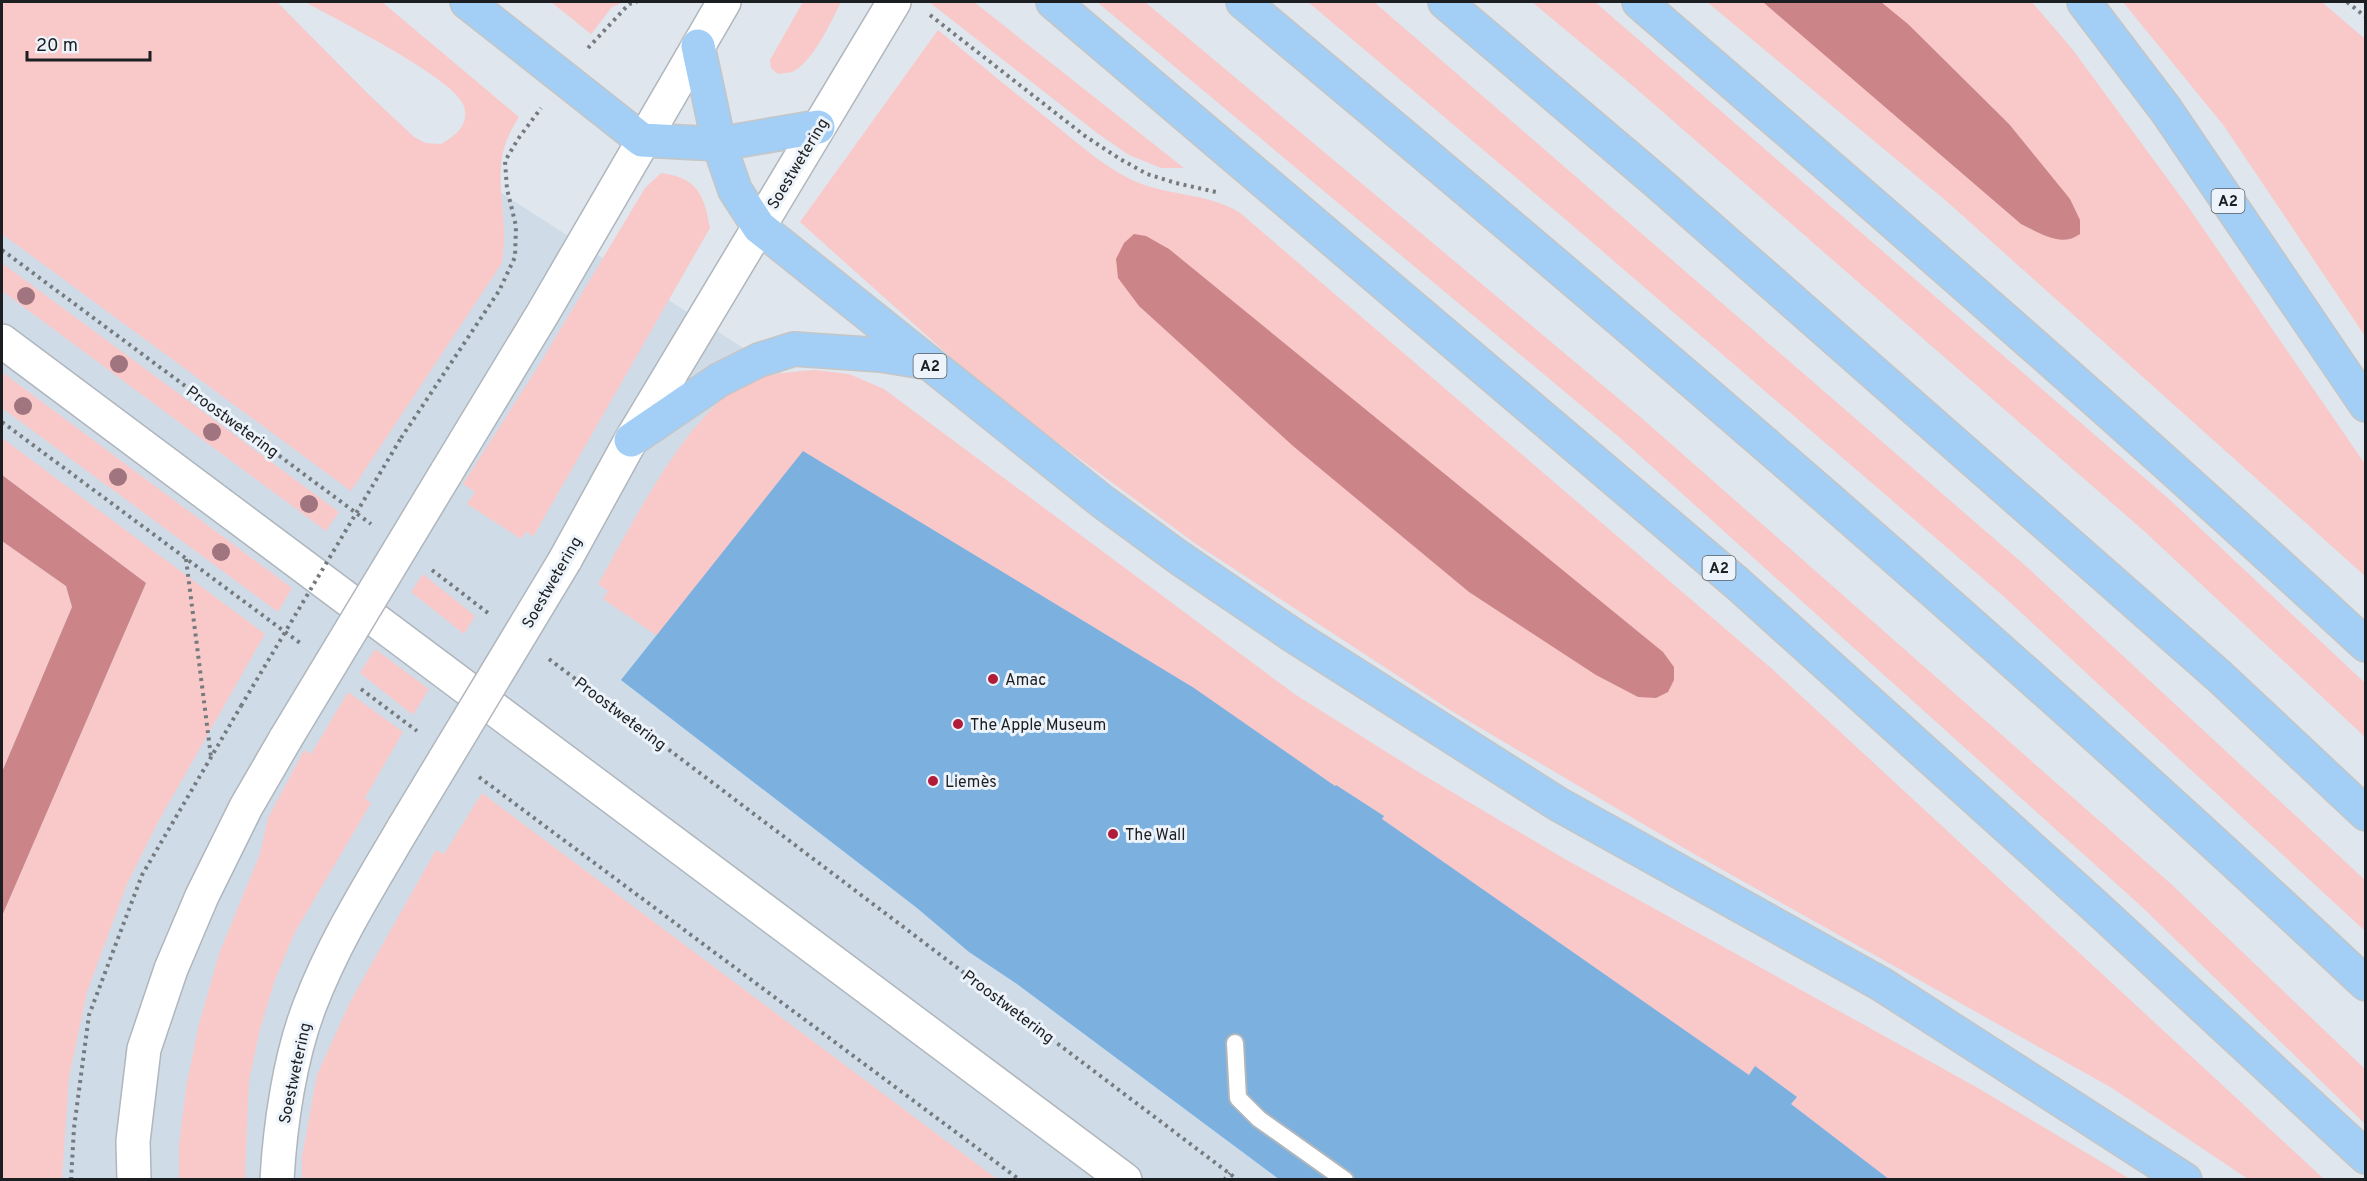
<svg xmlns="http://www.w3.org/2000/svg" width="2367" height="1181" viewBox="0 0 2367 1181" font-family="Overpass,sans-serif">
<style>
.built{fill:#cfdce8}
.green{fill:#f9c9ca}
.water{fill:#cb8487}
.building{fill:#7bb0df}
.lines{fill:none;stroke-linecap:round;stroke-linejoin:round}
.lane-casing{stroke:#afb6bc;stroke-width:20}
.secondary-casing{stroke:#afb6bc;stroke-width:36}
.highway-casing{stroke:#c4c5c5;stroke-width:36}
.path{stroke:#757a7e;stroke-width:4;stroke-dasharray:3 4.5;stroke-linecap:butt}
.lane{stroke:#fff;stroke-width:16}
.secondary{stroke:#fff;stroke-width:33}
.highway{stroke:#a3cff6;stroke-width:33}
.secondary-bridge-casing{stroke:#afb6bc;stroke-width:36;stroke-linecap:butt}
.path-bridge{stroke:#757a7e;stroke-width:4;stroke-dasharray:3 4.5;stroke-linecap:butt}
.secondary-bridge{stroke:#fff;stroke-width:33}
.tree{fill:#a17580}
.poi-dot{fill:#b01c3a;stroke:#ecf3fa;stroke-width:2}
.labels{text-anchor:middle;stroke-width:6;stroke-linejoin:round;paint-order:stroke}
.shield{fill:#ecf3fa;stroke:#5a5f62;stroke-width:1.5}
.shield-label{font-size:15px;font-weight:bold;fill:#1c1f21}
.street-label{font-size:16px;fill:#1c1f21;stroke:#ecf3fa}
.poi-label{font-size:16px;fill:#1c1f21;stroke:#ecf3fa;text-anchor:start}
</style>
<rect width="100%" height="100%" fill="#dfe6ed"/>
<path class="built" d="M2 2H277L367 93 414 137 1241 667 2002 1180H2Z"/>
<g class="green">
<path d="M2 2H277L367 93 414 137 425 143 441 144C456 136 471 123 463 104 451 77 336 19 305 2H382L519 117C492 158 502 184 504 230 505 240 503 252 502 263L351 491 2 234Z"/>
<path d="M551 2H623L612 7 591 34Z"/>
<path d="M803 2H841C832 20 812 64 792 72 788 73 783 73 778 74L771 68 770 60Z"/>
<path d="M929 2H974L1184 168H1161L1129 155 1097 133Z"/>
<path d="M1097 2H1145L1637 414 2170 883 2365 1069V1124L2141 906 1619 437Z"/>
<path d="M1308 2H1374L2027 567 2365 880V931L2002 595 1565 219Z"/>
<path d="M1532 2H1595L2170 500 2365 683V737L2144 531 1633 86Z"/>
<path d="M1707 2H2032L2073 50 2189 208 2365 464V576L1944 199Z"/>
<path d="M2123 2H2322L2365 39V336L2224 126Z"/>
<path d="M938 30C975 60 1011 90 1048 119 1074 140 1100 164 1130 179 1167 197 1202 191 1239 212L1771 668 2324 1179H2248L2112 1088 1687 850 1450 710 1196 544 993 395 800 222Z"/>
<path d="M661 173C698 178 704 195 710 228L533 537 527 531 521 539 467 504 475 492 463 484 539 365 645 188Z"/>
<path d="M2 263 339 512 326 531 2 291Z"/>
<path d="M815 370 849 374 884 389 1296 695 1420 773 1563 858 1978 1088 2130 1179H1887L804 720 656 635 603 599 608 591 598 584C629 530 690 407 747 383 769 373 791 372 815 370Z"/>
<path d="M2 372 292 588 278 612 2 408Z"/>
<path d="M2 438 265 634 158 822 127 884 87 992 69 1077 62 1179H2V916L146 583 2 475Z"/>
<path d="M2 541 66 586 72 607 2 772Z"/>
<path d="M423 574 475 616 464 634 411 592Z"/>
<path d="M375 649 429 689 413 715 360 673Z"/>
<path d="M348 692 403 732 365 798 371 803 294 934 275 980 260 1029 249 1081 245 1179H179V1146L186 1088 199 1024 219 954 260 854 268 818 304 750 311 754Z"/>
<path d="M482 793 997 1179H302V1157L317 1075 350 1002 436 850 444 854Z"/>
</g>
<g class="water">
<path d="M1763 2H1881L1908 24 2009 124 2070 199 2080 220V234C2061 248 2040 233 2021 224Z"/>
<path d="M1134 234 1146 236 1169 249 1663 652 1674 667V680L1668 692 1656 698 1638 697 1596 675 1469 592 1293 446 1139 306 1118 278 1116 259 1124 243Z"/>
<path d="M2 475 146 583 2 916V772L72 607 66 586 2 541Z"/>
</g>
<path class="building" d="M803 451 1194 688 1335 786 1336 785 1384 816 1382 819 1749 1075 1755 1066 1797 1097 1791 1104 1890 1180H1280L1017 984 969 952 917 908 621 680Z"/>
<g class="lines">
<defs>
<path id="lane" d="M1235 1043 1238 1098 1259 1119 1345 1180"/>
<g id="secondary">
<path d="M2 341 1125 1180"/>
<path d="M446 473 543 313 724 2"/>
<path d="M565 560 631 440 894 2"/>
<path d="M134 1180 133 1141 144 1049 171 969 202 896 246 807 286 738"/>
<path d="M277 1180C280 1125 290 1056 310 1005 334 942 370 885 404 827"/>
</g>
<g id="highway">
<path d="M467 2 642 140 719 144 818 127"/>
<path d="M1053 2 1738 584 2096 907 2366 1157"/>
<path d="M1243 2C1625 320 2003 643 2366 984"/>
<path d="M1445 2 1656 181 2219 676 2366 814"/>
<path d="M1639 2C1884 213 2128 425 2366 645"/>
<path d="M2084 2 2166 110 2366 405"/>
<path d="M698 46 719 144 735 190 759 227 1103 502 1178 557 1294 636 1558 804 1881 984 2185 1180"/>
<path d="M631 440 719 380 759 360 794 349 881 355 924 362"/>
</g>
</defs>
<use href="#lane" class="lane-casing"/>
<use href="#secondary" class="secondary-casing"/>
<use href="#highway" class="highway-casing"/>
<g class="path">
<path d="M2347 2 2366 17"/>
<path d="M930 15 1085 136 1120 159 1147 174 1176 183 1216 192"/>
<path d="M588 48 629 4 637 2"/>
<path d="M2 250 371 524"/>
<path d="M2 422 300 643"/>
<path d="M401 438 499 291 515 257 516 226 507 189 505 161 518 139 541 108"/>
<path d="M186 559 211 757"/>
<path d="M432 570 488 613"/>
<path d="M549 659 1238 1180"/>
<path d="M361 689 417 731"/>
<path d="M479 777 1020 1180"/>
<path d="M71 1180 74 1128 89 1015 142 875 241 706"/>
<path d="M1224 1180 1230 1173"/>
</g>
<use href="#lane" class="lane"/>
<use href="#secondary" class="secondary"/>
<use href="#highway" class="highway"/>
<defs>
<g id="secondary-bridge">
<path d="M286 738 446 473"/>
<path d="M404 827 565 560"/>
</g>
</defs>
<use href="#secondary-bridge" class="secondary-bridge-casing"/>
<path class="path-bridge" d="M241 706 401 438"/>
<use href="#secondary-bridge" class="secondary-bridge"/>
</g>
<g class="tree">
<circle cx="26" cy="296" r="9"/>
<circle cx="119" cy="364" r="9"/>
<circle cx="23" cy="406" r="9"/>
<circle cx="212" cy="432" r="9"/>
<circle cx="118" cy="477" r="9"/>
<circle cx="309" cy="504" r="9"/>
<circle cx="221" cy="552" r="9"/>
</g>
<g class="poi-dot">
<circle cx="993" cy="679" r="6"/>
<circle cx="958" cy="724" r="6"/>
<circle cx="933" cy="781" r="6"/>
<circle cx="1113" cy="834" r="6"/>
</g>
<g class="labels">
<g class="shield">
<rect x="2211.5" y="189" width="33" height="24" rx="4.5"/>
<rect x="913.5" y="354" width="33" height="24" rx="4.5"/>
<rect x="1702.5" y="556" width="33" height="24" rx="4.5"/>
</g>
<g class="shield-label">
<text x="2228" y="206">A2</text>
<text x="930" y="371">A2</text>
<text x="1719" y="573">A2</text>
</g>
<g class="street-label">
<text transform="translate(797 163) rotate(-59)" y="6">Soestwetering</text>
<text transform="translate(233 421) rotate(36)" y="6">Proostwetering</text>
<text transform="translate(551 582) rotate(-60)" y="6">Soestwetering</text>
<text transform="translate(621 713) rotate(37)" y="6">Proostwetering</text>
<text transform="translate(1009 1006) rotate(37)" y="6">Proostwetering</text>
<text transform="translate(294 1073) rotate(-78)" y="6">Soestwetering</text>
</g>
<g class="poi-label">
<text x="1005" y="685">Amac</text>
<text x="970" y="730">The Apple Museum</text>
<text x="945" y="787">Liemès</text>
<text x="1125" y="840">The Wall</text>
</g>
</g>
<rect width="2367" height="1181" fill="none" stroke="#1c1f21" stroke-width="6"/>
<path d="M27 51v9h123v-9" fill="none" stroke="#1c1f21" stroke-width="3"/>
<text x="36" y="51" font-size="18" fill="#1c1f21" stroke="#ecf3fa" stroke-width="4.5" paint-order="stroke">20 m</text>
</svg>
